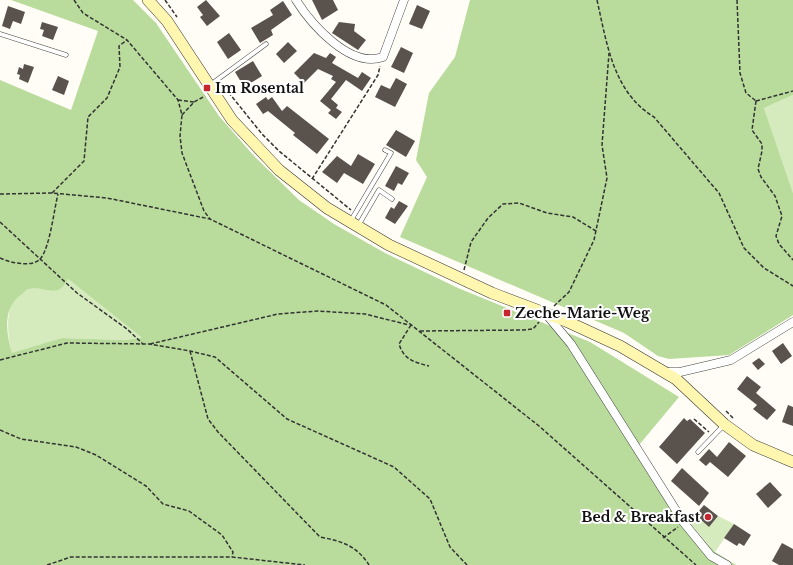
<svg xmlns="http://www.w3.org/2000/svg" width="793" height="565" viewBox="0 0 793 565" font-family="'Libre Baskerville',serif">
<style>
.green{fill:#d5ebbd}
.forest{fill:#b9dc9c;fill-rule:evenodd}
.building{fill:#5a524d}
.lines{fill:none;stroke-linecap:round;stroke-linejoin:round}
.lane-casing{stroke:#444;stroke-width:5}
.street-casing{stroke:#444;stroke-width:9}
.secondary-casing{stroke:#333;stroke-width:12}
.path{stroke:#333;stroke-width:1.5;stroke-dasharray:4 2;stroke-linecap:butt}
.lane{stroke:#fff;stroke-width:4}
.street{stroke:#fff;stroke-width:8}
.secondary{stroke:#fff6b0;stroke-width:11}
.poi-dot{fill:#c4262e;stroke:#fff;stroke-width:1.5}
.labels{text-anchor:middle;stroke-width:4;stroke-linejoin:round;paint-order:stroke}
.poi-label{font-size:14px;font-weight:bold;fill:#111;stroke:#fff;text-anchor:start}
</style>
<rect width="100%" height="100%" fill="#fffdf5"/>
<g class="green">
<path d="M793 95V193L764 108Z"/>
<path d="M68 279 142 338 125 340 62 338 12 354C7 333 2 296 30 289 50 283 51 300 68 279Z"/>
<path d="M697 513 701 516 699 518 709 527 718 516 734 524 715 552 689 522Z"/>
</g>
<g class="forest">
<path d="M11 0H133L156 23 219 116 254 156 299 200 334 224 385 253 458 288 590 342 679 397 639 445 689 523 715 552 736 565H0V80L71 110 98 31ZM68 279 141 337V338L125 340 62 338 12 353C6 333 2 308 22 294 24 292 27 289 30 289 39 286 52 294 60 289 63 287 66 282 68 279Z"/>
<path d="M470 0H793V95L764 108 793 193V315L729 355 669 359 658 356 624 333 400 237 427 177 416 160 429 93 455 57Z"/>
</g>
<g class="building">
<path d="M206 0 220 16 207 26 200 17 203 15 197 7Z"/>
<path d="M312 0H333L338 10 322 20Z"/>
<path d="M283 1 292 15 271 30 273 35 260 43 251 28 273 15 270 10Z"/>
<path d="M417 5 430 11 422 29 409 24Z"/>
<path d="M8 6 25 12 21 24 13 21 10 29 2 26Z"/>
<path d="M42 22 58 27 53 40 42 36 44 30 40 29Z"/>
<path d="M339 22 355 24 354 31 366 40 358 50 332 33Z"/>
<path d="M229 33 241 50 228 59 217 42Z"/>
<path d="M288 42 297 51 284 63 276 54Z"/>
<path d="M401 47 413 53 404 73 391 67Z"/>
<path d="M314 53 326 58 330 53 336 57 332 63 358 78 362 72 371 78 362 91 346 80 331 99 338 105 336 108 342 112 336 119 328 113 331 110 320 101 336 82 331 79 333 76 318 69 304 83 294 73Z"/>
<path d="M253 61 262 76 244 87 235 72Z"/>
<path d="M24 64 34 67 28 83 19 79 20 75 17 74 19 67 23 69Z"/>
<path d="M58 76 69 81 64 95 52 90Z"/>
<path d="M396 78 407 84 395 107 375 97 381 85 390 89Z"/>
<path d="M266 97 268 100 272 97 282 111 287 106 329 139 317 154 293 135 295 133 268 111 263 114 256 104Z"/>
<path d="M396 130 415 141 406 157 386 145Z"/>
<path d="M358 154 375 164 363 184 344 173 337 183 322 172 337 156 351 166Z"/>
<path d="M396 166 409 173 402 185 398 183 394 191 385 186Z"/>
<path d="M399 201 408 206 395 224 385 218 391 207 394 209Z"/>
<path d="M783 343 792 356 781 364 772 351Z"/>
<path d="M759 358 765 364 758 370 752 363Z"/>
<path d="M747 376 761 387 756 393 776 410 767 420 753 409 757 405 737 389Z"/>
<path d="M788 405 793 407V426L782 422Z"/>
<path d="M684 418 687 421 690 419 705 433 677 464 659 447Z"/>
<path d="M729 442 746 456 728 477 710 462 706 466 699 460 709 449 717 457Z"/>
<path d="M682 468 709 493 699 506 671 481Z"/>
<path d="M770 482 782 495 768 508 756 494Z"/>
<path d="M704 505 718 516 709 527 699 518 701 516 697 513Z"/>
<path d="M734 524 751 535 744 546 739 543 737 546 724 538Z"/>
<path d="M782 543 793 549V565H779L772 561Z"/>
</g>
<g class="lines">
<defs>
<g id="lane">
<path d="M0 34 66 55"/>
<path d="M210 85 266 44"/>
<path d="M350 222 391 153 385 150"/>
<path d="M358 226 379 190 392 199"/>
<path d="M698 452 724 425"/>
</g>
<g id="street">
<path d="M296 0C311 24 350 69 383 57L404 0"/>
<path d="M546 314 571 344 684 523 711 556 727 565"/>
<path d="M667 372H680L731 360 793 322"/>
</g>
<path id="secondary" d="M148 0 167 21 232 120 279 170 327 208 389 245 492 293 566 321 620 346 676 379 724 424 753 445 793 462"/>
</defs>
<use href="#lane" class="lane-casing"/>
<use href="#street" class="street-casing"/>
<use href="#secondary" class="secondary-casing"/>
<g class="path">
<path d="M74 0 83 13 127 40 178 100 182 115 180 136 182 153 204 211 210 219"/>
<path d="M165 0 177 17"/>
<path d="M597 0C607 44 613 92 654 117L719 193 744 248 764 268 793 286"/>
<path d="M737 0 740 73 746 93 756 101"/>
<path d="M221 83 262 134 279 151 351 210"/>
<path d="M178 100 194 102"/>
<path d="M756 101 752 130 762 144V151L758 169 761 177 775 196 782 216 776 236 779 244 793 260"/>
<path d="M756 101 793 91"/>
<path d="M182 115 194 102 205 96"/>
<path d="M312 179 378 75 380 66"/>
<path d="M52 193 84 161 88 117 107 98 120 67 119 46 127 40"/>
<path d="M0 194 52 193 107 198 210 219 386 305 539 426 696 565"/>
<path d="M0 222 77 293 127 329 143 344"/>
<path d="M0 258C10 263 34 268 41 258 50 246 54 210 58 194"/>
<path d="M464 270 471 242 488 218 503 204 519 203 547 213 573 217 596 231"/>
<path d="M554 306 569 292 594 240 607 178 602 145 609 53"/>
<path d="M411 325 399 344C404 360 414 362 429 366"/>
<path d="M420 331 523 330 533 329 539 322"/>
<path d="M150 344 278 314 318 311 365 314 409 325"/>
<path d="M190 351 208 419 218 432 320 537C342 541 357 546 369 565"/>
<path d="M0 360 67 343 149 344 190 351 215 357 287 419 394 467 430 499 450 547 467 565"/>
<path d="M726 411 733 418"/>
<path d="M694 419 709 432"/>
<path d="M0 430 21 439 76 447 96 455 146 486 163 504 189 511 222 535 233 552 232 557"/>
<path d="M663 538 678 527"/>
<path d="M47 565 71 557H232L305 565"/>
</g>
<use href="#lane" class="lane"/>
<use href="#street" class="street"/>
<use href="#secondary" class="secondary"/>
</g>
<g class="poi-dot">
<rect x="203" y="84" width="8" height="8" rx="2"/>
<rect x="503" y="309" width="8" height="8" rx="2"/>
<circle cx="708" cy="517" r="4"/>
</g>
<g class="labels">
<g class="poi-label">
<text x="215" y="93">Im Rosental</text>
<text x="515" y="318">Zeche-Marie-Weg</text>
<text x="700" y="522" text-anchor="end">Bed &amp; Breakfast</text>
</g>
</g>
</svg>
